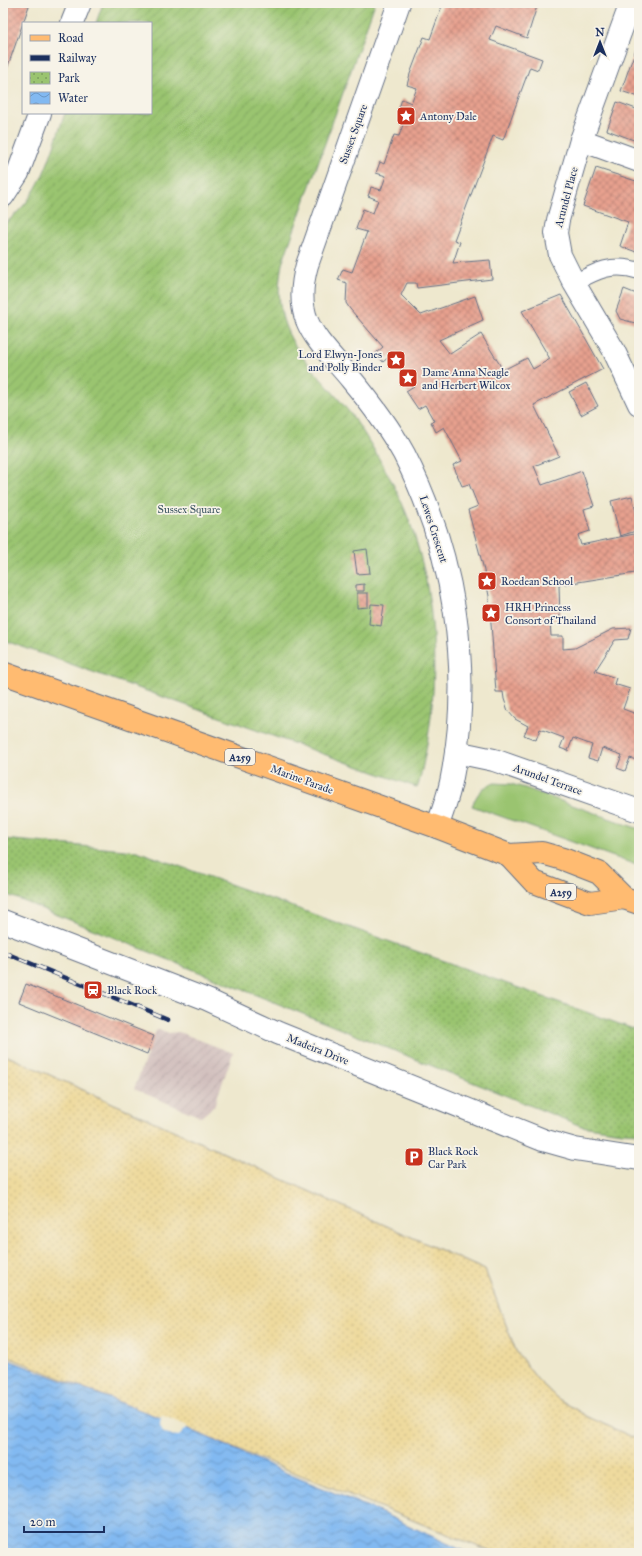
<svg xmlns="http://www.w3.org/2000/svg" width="642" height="1556" viewBox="0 0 642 1556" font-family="'IM FELL Great Primer',serif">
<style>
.industrial{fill:url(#industrial-furrows)}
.grass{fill:#9ac470;stroke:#5a7a67}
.sand{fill:url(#sand-dots);stroke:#84847e}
.park{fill:url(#park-dots);stroke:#5a7a67}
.garden{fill:url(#garden-furrows);stroke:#5a7a67}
.water{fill:url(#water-waves);stroke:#4e74a8}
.pier{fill:#eee8ce}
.building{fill:url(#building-cross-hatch)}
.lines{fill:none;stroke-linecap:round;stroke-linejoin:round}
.lane-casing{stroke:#657085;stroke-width:18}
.street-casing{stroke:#657085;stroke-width:24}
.primary-casing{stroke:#657085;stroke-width:24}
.lane{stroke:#fff;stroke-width:16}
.street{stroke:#fff;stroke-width:22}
.primary{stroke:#ffbb71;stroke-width:22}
.rail-casing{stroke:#1b2f5e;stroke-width:4.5}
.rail{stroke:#f7f3e8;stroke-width:3;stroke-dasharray:9;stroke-linecap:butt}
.labels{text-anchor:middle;stroke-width:3.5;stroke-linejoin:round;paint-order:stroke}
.shield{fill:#f7f3e8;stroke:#5d6a87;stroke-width:1}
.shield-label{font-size:10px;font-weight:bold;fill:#1b2f5e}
.poi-label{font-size:11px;fill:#1b2f5e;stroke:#f7f3e8;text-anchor:start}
.street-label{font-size:11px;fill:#1b2f5e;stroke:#f7f3e8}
.park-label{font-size:11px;fill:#3b5462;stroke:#f7f3e8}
</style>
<defs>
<pattern id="industrial-furrows" width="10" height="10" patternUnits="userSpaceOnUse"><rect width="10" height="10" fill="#d1bfbd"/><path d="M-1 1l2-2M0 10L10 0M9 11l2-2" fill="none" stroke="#b3a4a5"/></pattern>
<pattern id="sand-dots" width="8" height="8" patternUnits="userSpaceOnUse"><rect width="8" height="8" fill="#eeda9e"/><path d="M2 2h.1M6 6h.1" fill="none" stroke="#ccbb8a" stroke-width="1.8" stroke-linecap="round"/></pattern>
<pattern id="park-dots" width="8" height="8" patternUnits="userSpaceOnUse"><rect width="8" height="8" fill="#9ac470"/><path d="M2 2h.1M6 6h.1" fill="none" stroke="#7da05f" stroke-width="1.8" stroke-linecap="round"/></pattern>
<pattern id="garden-furrows" width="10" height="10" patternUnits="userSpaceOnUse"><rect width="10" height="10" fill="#9ac470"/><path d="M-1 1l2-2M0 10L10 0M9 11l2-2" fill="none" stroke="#7da05f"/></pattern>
<pattern id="water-waves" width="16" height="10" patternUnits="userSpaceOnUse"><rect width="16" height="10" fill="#82b9f1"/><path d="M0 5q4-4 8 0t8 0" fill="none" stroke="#6a97c6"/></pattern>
<pattern id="building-cross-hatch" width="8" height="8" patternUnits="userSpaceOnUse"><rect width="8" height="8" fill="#e7a08e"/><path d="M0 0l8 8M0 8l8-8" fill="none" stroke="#ba8377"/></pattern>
</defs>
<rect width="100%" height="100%" fill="#f7f3e8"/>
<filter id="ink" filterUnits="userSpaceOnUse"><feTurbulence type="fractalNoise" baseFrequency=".025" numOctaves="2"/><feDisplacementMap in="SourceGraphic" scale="8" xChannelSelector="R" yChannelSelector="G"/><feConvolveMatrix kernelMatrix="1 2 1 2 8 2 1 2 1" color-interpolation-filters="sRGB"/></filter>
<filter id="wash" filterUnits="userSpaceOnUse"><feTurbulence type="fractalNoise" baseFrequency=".012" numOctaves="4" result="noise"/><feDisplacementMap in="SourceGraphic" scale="16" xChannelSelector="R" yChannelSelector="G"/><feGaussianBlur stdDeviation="0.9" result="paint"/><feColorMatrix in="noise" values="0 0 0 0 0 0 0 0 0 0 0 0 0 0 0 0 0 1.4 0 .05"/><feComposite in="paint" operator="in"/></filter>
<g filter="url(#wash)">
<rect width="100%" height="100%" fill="#eee8ce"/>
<path class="industrial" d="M157 1028 168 1033 179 1032 233 1053 214 1106 201 1117 134 1089Z"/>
<path class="grass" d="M495 783 511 784 525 788 639 829V866L472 806C477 794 482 786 495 783Z"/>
<path class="sand" d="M3 1054 485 1270 516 1351 537 1379 557 1398 588 1417 639 1440V1553H494L3 1355Z"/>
<path class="park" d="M3 839 137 851 639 1031V1133L622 1132 581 1126 3 893Z"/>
<path class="garden" d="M103 3H375L282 264C268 337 310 362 350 413 366 434 378 457 391 480 440 573 444 686 418 786L416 787 3 640V225C43 194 49 158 65 113H151V23H96Z"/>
<path class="water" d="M3 1358 187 1428 293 1476 371 1508 468 1553H3Z"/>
<path class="pier" d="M161 1415 188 1426 187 1428 179 1436 168 1435 163 1432 160 1425Z"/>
<g id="blocks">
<g class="building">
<path d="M3 3H30L3 80Z"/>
<path d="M443 3H538L527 38 496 26 490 40 542 59 538 70 530 67 503 140 493 136 454 240 460 242 453 263 490 260 492 279 417 288 416 283H407L401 295 421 315 475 296 483 320 439 340 450 354 481 334 503 370 527 358 533 369 550 359 522 311 561 295 603 369 534 405 559 456 534 466 542 485 582 471 594 506 584 509 590 531 578 535 581 545 639 533 635 573 559 585 560 619 550 620 551 636H563V649L575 648 613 629 631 628 628 639 615 640 595 671 616 678 614 684 630 689 623 709 639 715V761L630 758 625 771 617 768 622 755 602 748 598 761 588 758 592 745 573 738 568 751 560 748 564 738 540 729 536 740 524 735 528 726 515 719 508 711 504 699 503 692H496L489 596 483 566 468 510 478 506 469 484 462 486 453 465 462 461 444 427 436 432 431 422 434 421 425 405 418 409 406 391 414 386 391 355 383 362 376 353 383 347 350 309 346 303 347 283 338 280 343 269 352 272 367 232 356 229 363 209 373 213 378 200 368 196 370 191 371 187 381 190 386 176 376 173 380 162 384 164 394 135 399 136 408 111 399 108 402 99 411 103 417 88 407 85 410 74 424 37 430 39Z"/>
<path d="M639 40V97L621 91Z"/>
<path d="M617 102 639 110V142L607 130Z"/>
<path d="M596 168 639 182V253L620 246 628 222 583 206Z"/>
<path d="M624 289 639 295V324L620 319 616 311Z"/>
<path d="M586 383 598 406 581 415 569 392Z"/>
<path d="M632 496 639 523V530L620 536 611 501Z"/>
<path d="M367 549 370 573 357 574 354 551Z"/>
<path d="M364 584V591H356V585Z"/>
<path d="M357 593H368V607L357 608Z"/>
<path d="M371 604 384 605 381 626 369 624Z"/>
<path d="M26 984 154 1036 147 1054 19 1002Z"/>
</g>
</g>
</g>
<g filter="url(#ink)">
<use href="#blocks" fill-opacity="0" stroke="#657085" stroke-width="1"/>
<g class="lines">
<defs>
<path id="lane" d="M574 283C596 271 613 262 639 271"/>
<g id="street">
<path d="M399 3 307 265C291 322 318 339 351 379 371 403 389 427 404 454 454 552 473 668 452 777 449 794 443 811 437 827"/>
<path d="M631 3 581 140 558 220 556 233 560 255 574 283 613 349 639 404"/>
<path d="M72 23 80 3"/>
<path d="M581 140 639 161"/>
<path d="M3 196 18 173 40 113"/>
<path d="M456 752 494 760 639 811"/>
<path d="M3 921 207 1000 278 1033 543 1140 575 1149 639 1159"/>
</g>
<g id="primary">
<path d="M3 673 437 827 509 855 542 853 563 859 599 873 624 898 639 903"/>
<path d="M509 855 534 882 590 903 624 898"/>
</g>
</defs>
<use href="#lane" class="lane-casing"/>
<use href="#street" class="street-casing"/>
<use href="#primary" class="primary-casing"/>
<use href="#lane" class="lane"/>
<use href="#street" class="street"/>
<use href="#primary" class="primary"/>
<defs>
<path id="rail" d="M3 952 168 1020"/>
</defs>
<use href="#rail" class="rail-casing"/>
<use href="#rail" class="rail"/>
</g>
</g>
<defs>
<symbol id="sight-square" viewBox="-11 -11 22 22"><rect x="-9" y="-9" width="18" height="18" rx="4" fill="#c8321e" stroke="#f7f3e8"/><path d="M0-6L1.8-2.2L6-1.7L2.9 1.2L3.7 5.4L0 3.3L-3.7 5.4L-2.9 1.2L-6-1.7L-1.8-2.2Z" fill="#fff"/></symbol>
<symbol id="station-square" viewBox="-11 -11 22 22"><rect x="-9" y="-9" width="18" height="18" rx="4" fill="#c8321e" stroke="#f7f3e8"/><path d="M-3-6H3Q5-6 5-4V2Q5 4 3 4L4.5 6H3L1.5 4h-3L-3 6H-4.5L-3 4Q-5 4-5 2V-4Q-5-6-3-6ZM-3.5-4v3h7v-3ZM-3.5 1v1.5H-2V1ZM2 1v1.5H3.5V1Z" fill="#fff"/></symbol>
<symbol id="parking-square" viewBox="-11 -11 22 22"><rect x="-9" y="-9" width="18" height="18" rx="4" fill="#c8321e" stroke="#f7f3e8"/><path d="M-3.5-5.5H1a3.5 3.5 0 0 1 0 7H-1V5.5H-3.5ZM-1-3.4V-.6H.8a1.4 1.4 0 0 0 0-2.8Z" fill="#fff"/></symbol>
</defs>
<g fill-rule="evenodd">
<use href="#sight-square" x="395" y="105" width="22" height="22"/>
<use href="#sight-square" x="385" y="349" width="22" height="22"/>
<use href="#sight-square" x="397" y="367" width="22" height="22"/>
<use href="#sight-square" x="476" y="570" width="22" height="22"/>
<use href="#sight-square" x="480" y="602" width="22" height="22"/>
<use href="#station-square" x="82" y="979" width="22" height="22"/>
<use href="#parking-square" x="403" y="1146" width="22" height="22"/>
</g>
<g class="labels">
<g class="shield">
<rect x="225" y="749" width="30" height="16" rx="3"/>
<rect x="546" y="884" width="30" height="16" rx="3"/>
</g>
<g class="shield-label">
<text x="240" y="761">A259</text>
<text x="561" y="896">A259</text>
</g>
<g class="poi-label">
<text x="420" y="120">Antony Dale</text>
<text x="382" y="358" text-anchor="end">Lord Elwyn-Jones<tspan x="382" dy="13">and Polly Binder</tspan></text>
<text x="422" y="376">Dame Anna Neagle<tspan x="422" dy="13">and Herbert Wilcox</tspan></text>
<text x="501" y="585">Roedean School</text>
<text x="505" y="611">HRH Princess<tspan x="505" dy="13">Consort of Thailand</tspan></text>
<text x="107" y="994">Black Rock</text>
<text x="428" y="1155">Black Rock<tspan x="428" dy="13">Car Park</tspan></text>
</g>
<g class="street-label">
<text transform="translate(353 134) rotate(-70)" y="4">Sussex Square</text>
<text transform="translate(566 197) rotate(-75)" y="4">Arundel Place</text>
<text transform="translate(434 529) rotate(72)" y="4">Lewes Crescent</text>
<text transform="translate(302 779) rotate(20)" y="4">Marine Parade</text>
<text transform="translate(548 779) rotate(20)" y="4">Arundel Terrace</text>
<text transform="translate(318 1049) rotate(22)" y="4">Madeira Drive</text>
</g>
<g class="park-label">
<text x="189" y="513">Sussex Square</text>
</g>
</g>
<rect width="642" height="1556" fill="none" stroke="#f7f3e8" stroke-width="16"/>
<rect x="22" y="22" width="130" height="92" fill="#f7f3e8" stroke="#9fa5b1"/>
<rect x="30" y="35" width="20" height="6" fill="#ffbb71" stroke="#9fa5b1"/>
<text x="58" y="42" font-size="12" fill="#1b2f5e">Road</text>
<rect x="30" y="55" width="20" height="6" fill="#1b2f5e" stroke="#9fa5b1"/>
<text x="58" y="62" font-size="12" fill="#1b2f5e">Railway</text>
<rect x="30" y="72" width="20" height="12" fill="url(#park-dots)" stroke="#9fa5b1"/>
<text x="58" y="82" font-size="12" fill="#1b2f5e">Park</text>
<rect x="30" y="92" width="20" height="12" fill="url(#water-waves)" stroke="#9fa5b1"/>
<text x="58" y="102" font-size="12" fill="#1b2f5e">Water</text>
<g transform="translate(600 42)" stroke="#f7f3e8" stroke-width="3" paint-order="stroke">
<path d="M0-3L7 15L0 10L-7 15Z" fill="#1b2f5e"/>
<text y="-6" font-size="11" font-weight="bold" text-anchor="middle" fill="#1b2f5e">N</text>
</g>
<path d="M24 1526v6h80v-6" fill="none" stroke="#1b2f5e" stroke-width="2"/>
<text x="30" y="1526" font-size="12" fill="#1b2f5e" stroke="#f7f3e8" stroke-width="3" paint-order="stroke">20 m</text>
</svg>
